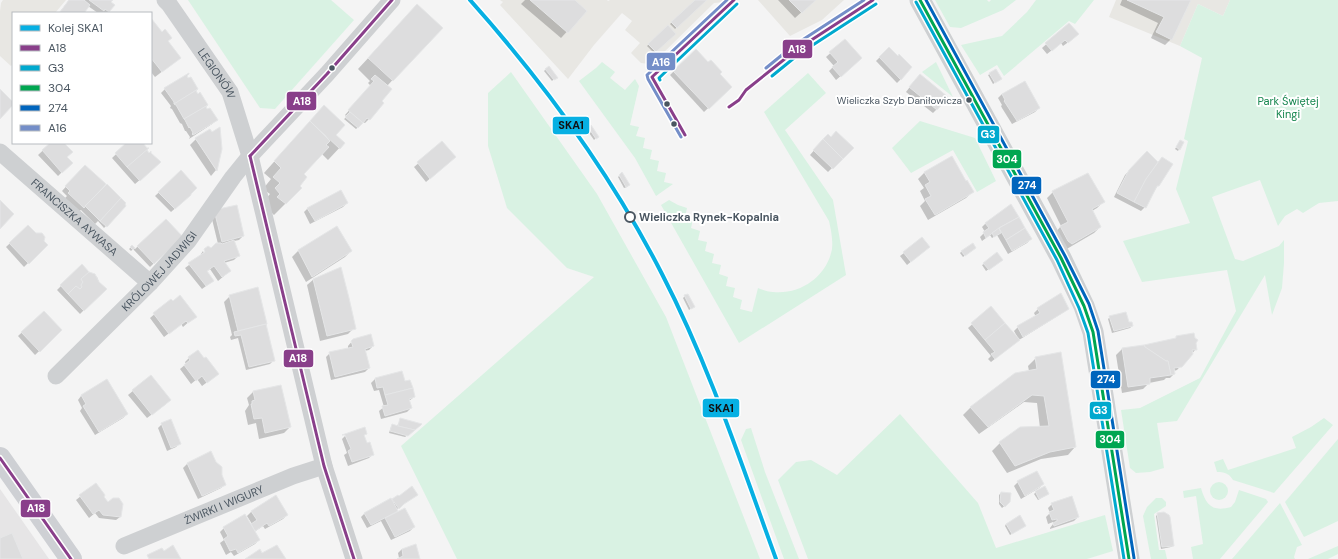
<svg xmlns="http://www.w3.org/2000/svg" width="1338" height="559" viewBox="0 0 1338 559" font-family="'DM Sans',sans-serif">
<style>
.commercial{fill:#e8e7e3}
.education{fill:#e6e5e6}
.green{fill:#d9f2e3}
.shadow{fill:#0003}
.building{fill:#ddddde;stroke:#e5e6e7}
.lines{fill:none;stroke-linecap:round;stroke-linejoin:round}
.minor{stroke:#ced0d2;stroke-width:17}
.tertiary{stroke:#ced0d2;stroke-width:21}
.secondary{stroke:#ced0d4;stroke-width:22}
.bus-1-casing{stroke:#fff;stroke-width:6}
.bus-2-casing{stroke:#fff;stroke-width:6}
.bus-3-casing{stroke:#fff;stroke-width:6}
.bus-4-casing{stroke:#fff;stroke-width:6}
.bus-5-casing{stroke:#fff;stroke-width:6}
.bus-1{stroke:#893f8a;stroke-width:3}
.bus-2{stroke:#00a9ce;stroke-width:3}
.bus-3{stroke:#00a651;stroke-width:3}
.bus-4{stroke:#0065bd;stroke-width:3}
.bus-5{stroke:#748ec8;stroke-width:3}
.rail-1-casing{stroke:#fff;stroke-width:7}
.rail-1{stroke:#07b0e3;stroke-width:4}
.bus-dot{fill:#4a5661;stroke:#fff;stroke-width:1.5}
.stop-dot{fill:#fff;stroke:#4a5661;stroke-width:2}
.labels{text-anchor:middle;stroke-width:4;stroke-linejoin:round;paint-order:stroke}
.bus-label{font-size:10px;fill:#4a5661;stroke:#fff;text-anchor:end}
.street-label{font-size:11px;fill:#4a5661;stroke:#fff}
.park-label{font-size:11px;fill:#17864f;stroke:#fff}
.stop-label{font-size:11px;font-weight:bold;fill:#4a5661;stroke:#fff;text-anchor:start}
.line-badge{stroke:#fff;stroke-width:1.5}
.badge-label{font-size:11px;text-anchor:middle;font-weight:bold;fill:#fff}
.pale-badge-label{font-size:11px;text-anchor:middle;font-weight:bold;fill:#111}
</style>
<rect width="100%" height="100%" fill="#f4f4f4"/>
<g class="commercial">
<path d="M3 0H66L55 13H13V64L11 66 0 56V11L1 3Z"/>
<path d="M500 0H607L608 1 610 0H728L725 2 714 3 654 62 649 64 641 63 631 53 640 43 625 30 632 21 622 13 594 45 568 79 500 5 503 2Z"/>
<path d="M758 0H844L822 20 790 36Z"/>
<path d="M1116 0H1230L1223 16 1198 4 1180 46 1109 17Z"/>
</g>
<path class="education" d="M0 489 49 559H0Z"/>
<g class="green">
<path d="M188 0H331L354 20 275 109 260 108Z"/>
<path d="M935 0H987L989 2 991 0H1016L1003 10 961 28 950 27Z"/>
<path d="M1036 0H1094L1075 24 1069 21 1004 76 997 65 980 75 961 45 1002 36 1027 12Z"/>
<path d="M1230 0H1338V201L1319 203 1303 213 1297 209 1285 216 1278 226 1260 180 1212 197 1235 259 1243 261 1279 246 1284 240V263L1282 288 1272 315 1265 275 1177 421 1157 423 1164 468 1150 472 1136 473 1130 468 1121 410 1140 408 1200 378 1236 311 1227 270 1142 282 1123 241 1190 223 1176 189 1188 141 1184 139 1202 58 1180 46 1198 4 1223 16Z"/>
<path d="M602 62 615 72 610 78 625 90 635 79 639 86 630 125 639 127 636 136 645 138 643 148 652 150 650 159 659 161 657 171 666 173 664 182 673 184 656 196 635 158 579 81 596 68Z"/>
<path d="M936 62 953 97 922 72Z"/>
<path d="M511 72 597 194 666 317 760 559H457L401 446 594 277 567 268 507 208 488 146V93Z"/>
<path d="M808 73 826 93 785 130 833 200 846 275 739 343 661 205 669 200 678 205 687 208 685 217 693 219 691 228 700 231 698 240 707 242 705 251 714 254 712 263 721 265 719 274 728 277 726 286 735 288 733 297 742 300 740 309 752 312 758 288C763 290 768 292 773 292 801 295 827 276 832 249 833 239 831 230 829 221L764 112Z"/>
<path d="M920 121 975 138 996 181 977 192 953 150 911 173 892 148Z"/>
<path d="M900 414 978 503 996 548 1105 515 1113 551 1087 559H808L778 480 796 462 811 460 837 475Z"/>
<path d="M1324 418 1333 425 1274 493 1233 480C1229 473 1224 472 1217 472L1214 462 1223 459 1228 470 1296 448 1292 437 1311 427Z"/>
<path d="M751 428 765 472 799 559H784L741 440 746 429Z"/>
<path d="M1338 439V521L1304 537 1285 502Z"/>
<circle cx="1219" cy="491" r="9"/>
<path d="M1201 488C1206 506 1213 512 1231 507L1235 502 1239 490 1266 499 1268 502 1220 559H1193L1191 547 1203 544 1196 496 1184 498 1183 491Z"/>
<path d="M1156 498H1162L1166 502V506L1154 514 1159 550H1165L1167 559H1151L1143 516 1147 507Z"/>
<path d="M1280 503 1302 545 1297 547 1294 557 1295 559H1232Z"/>
<path d="M1338 546V554L1328 559H1308Z"/>
</g>
<g class="shadow">
<path d="M69 0H111L110 2 113 5 107 13H98L88 6 84 12 85 13H59Z"/>
<path d="M525 0H574L586 11 561 38 521 4Z"/>
<path d="M696 0H705L675 29 670 24Z"/>
<path d="M778 0H815L795 18Z"/>
<path d="M1122 0H1190L1171 39 1165 45 1151 38 1158 23 1120 5Z"/>
<path d="M407 16 441 28 387 86 381 101 369 119 365 123 363 122 356 129 344 119 347 117 345 115 371 86 368 83 370 81 358 69Z"/>
<path d="M151 19 180 58 155 77 151 72Z"/>
<path d="M1069 24 1074 38 1063 46 1061 43 1047 54 1042 48Z"/>
<path d="M668 27 675 34 654 53 647 46Z"/>
<path d="M845 40 857 62 836 80 829 71 834 66 826 57Z"/>
<path d="M889 48 901 79 897 83 876 61Z"/>
<path d="M696 50 730 87 704 112 670 75Z"/>
<path d="M546 69 556 77 552 81 544 71Z"/>
<path d="M990 74 999 80 993 84 988 75Z"/>
<path d="M916 79 937 109 933 113 906 92Z"/>
<path d="M1024 82 1039 108 1035 112 1012 124 1002 108 1001 106 1002 105 998 98 1002 94Z"/>
<path d="M165 89 195 91 205 107 216 120 212 124 189 139 190 137 186 131H185L182 124 180 123 172 109 170 108 171 106 161 93Z"/>
<path d="M314 117 343 144 328 160 322 154 303 174 298 186 301 188 274 215 267 208 265 200 270 194 263 189 271 179 264 173Z"/>
<path d="M591 126 596 138 594 140 587 130Z"/>
<path d="M196 139 216 170 211 176 190 145Z"/>
<path d="M824 139 852 148 828 172 810 155Z"/>
<path d="M1180 141 1179 149 1178 151 1175 149Z"/>
<path d="M51 143H63L66 158 71 163 58 176 38 155Z"/>
<path d="M128 143H141L147 149 149 148 146 151 155 167 135 184 112 158Z"/>
<path d="M442 143 450 161 426 182 414 167Z"/>
<path d="M1147 153 1157 163 1162 158 1158 185 1145 207 1141 211 1114 197 1125 175Z"/>
<path d="M951 157 972 192 966 198 928 220 920 206 925 201 920 191 924 188 918 179 924 173Z"/>
<path d="M85 166 125 203V206L104 228 98 221 95 224 81 210 79 211 65 198 67 196 62 191Z"/>
<path d="M181 172 186 199 171 212 155 196Z"/>
<path d="M619 176 629 185 627 187 624 188 618 177Z"/>
<path d="M1053 192 1103 202 1097 208 1092 211 1100 227 1094 233 1065 250 1055 233 1061 226 1047 198Z"/>
<path d="M347 203 343 207 310 224 304 212 308 208Z"/>
<path d="M236 206 243 236 239 240 234 241 238 256 234 260 224 263 230 271 218 281 210 269 206 272 213 281 202 289 185 268 201 256V254L203 251 205 257V250L211 249 218 244 211 215Z"/>
<path d="M166 220 181 237 150 267 133 249 131 251 129 249 132 246 135 249Z"/>
<path d="M986 223 1031 239 1027 243 1008 254 997 235 992 238 990 235 982 241 980 237 985 232 982 227Z"/>
<path d="M28 226 46 245 24 267 6 247Z"/>
<path d="M336 228 351 251 345 257 306 282 292 257 298 251Z"/>
<path d="M973 249 963 257 960 253 962 251Z"/>
<path d="M924 251 907 265 900 256 904 253Z"/>
<path d="M1000 261 986 271 982 265 984 264Z"/>
<path d="M82 265 89 273 97 277 99 282 105 289 80 314 57 290Z"/>
<path d="M314 279 354 328 348 334 320 341 307 285Z"/>
<path d="M230 296 265 325 274 360 270 364 246 370 238 338 231 340 230 337 232 335 224 302Z"/>
<path d="M685 296 692 308 689 310 683 298Z"/>
<path d="M171 300 191 320 183 327 181 324 164 337 150 318Z"/>
<path d="M991 308 1018 338 1014 331 1018 327 1036 317 1034 313 1038 309H1068L1064 312 1019 340 991 362 988 359 991 356 968 328Z"/>
<path d="M44 312 61 330 35 355 18 336Z"/>
<path d="M1110 317 1129 324 1132 326 1130 328 1112 333 1108 319Z"/>
<path d="M353 340 373 346 369 350 364 351 369 368 365 372 331 380 326 357 330 353 348 349V346Z"/>
<path d="M1195 343 1196 349 1177 370 1174 371V374L1170 378H1166L1164 380 1149 383 1143 389 1122 393 1116 355 1122 349 1144 346Z"/>
<path d="M189 358 214 377 202 386 197 379 191 384 180 369 186 364 185 362Z"/>
<path d="M1036 358 1075 447 1068 455 1041 459 1007 473 992 451 1000 443 1020 428H1040L1037 403 1024 402 979 434 963 415 971 407 1029 371 1028 366Z"/>
<path d="M151 376 166 404 147 418 128 395Z"/>
<path d="M375 379 404 382 414 397 409 401 411 408 407 412 381 419 379 411 384 407 379 390 374 391 371 383Z"/>
<path d="M107 381 127 414 123 418 95 435 80 411 82 408 78 400 81 396Z"/>
<path d="M280 386 290 427 284 433 259 439 256 423 248 425 245 411 249 405 247 398 253 392Z"/>
<path d="M401 419 421 425 405 437 389 433 391 427 393 425 397 426Z"/>
<path d="M162 424 180 443 176 447 167 451 158 428Z"/>
<path d="M366 434 363 436 373 454 369 458 348 466 344 455 347 453 342 439 346 435Z"/>
<path d="M211 453 225 484 221 488 198 499 183 468 187 464Z"/>
<path d="M1018 482 1043 484 1039 488 1021 499 1014 486Z"/>
<path d="M96 484 102 497 120 517 116 520 99 518 95 513 89 518 76 500Z"/>
<path d="M1036 492 1048 494 1038 500 1034 494Z"/>
<path d="M1001 493 1009 502 1002 508 999 504V495Z"/>
<path d="M276 497 287 515 283 519 265 529 263 526 254 532 259 540 255 544 234 556 231 552 226 555 220 543 224 540 220 532 224 528 244 516 250 525 252 524 247 516 251 512Z"/>
<path d="M393 499 401 505 396 510 398 513 414 527 410 531 391 540 381 521 367 528 361 517 365 513Z"/>
<path d="M1052 504 1078 517 1074 521 1050 529V528L1053 524V522L1048 524 1046 517 1050 513 1048 508Z"/>
<path d="M1158 514 1173 546 1171 547 1161 549 1156 516Z"/>
<path d="M1006 524 1023 527 1010 535 1005 526Z"/>
<path d="M402 549 419 559H397L399 558 398 553Z"/>
</g>
<g class="building">
<path d="M69 0H84L90 5 85 12 87 13H62L60 12Z"/>
<path d="M89 0H113L111 2 115 5 109 12 105 9 104 11Z"/>
<path d="M530 0H575L587 11 568 33Z"/>
<path d="M695 0H707L677 28 671 22Z"/>
<path d="M789 0H816L802 13Z"/>
<path d="M1127 0H1191L1172 40 1156 32 1164 17Z"/>
<path d="M417 4 443 28 393 81 368 58Z"/>
<path d="M151 18 162 32 165 29 172 38 168 41 181 58 162 72 151 58Z"/>
<path d="M1069 23 1079 34 1068 43 1065 40 1052 51 1045 43Z"/>
<path d="M668 25 676 34 656 52 648 44Z"/>
<path d="M845 39 862 58 841 77 832 67 838 62 829 52Z"/>
<path d="M889 47 898 56 899 54 912 67 901 80 879 57Z"/>
<path d="M696 49 708 62 711 60 722 72 720 74 732 87 709 109 673 71Z"/>
<path d="M549 66 558 78 554 80 545 69Z"/>
<path d="M996 69 1002 79 995 83 989 73Z"/>
<path d="M189 73V74L187 76 188 78 191 77 198 89 174 104V102L164 88Z"/>
<path d="M920 74 948 97 937 110 909 87Z"/>
<path d="M375 75 392 89 382 101 384 103 370 120 367 118 363 123 348 110 374 81 371 79Z"/>
<path d="M1025 81 1040 108 1017 121 1006 104 1004 101 1005 100 1002 94Z"/>
<path d="M0 89 13 102V105L0 119Z"/>
<path d="M198 89 196 91 198 94 200 92 208 105 184 119 176 105 174 104Z"/>
<path d="M208 105 206 107 207 109 210 108 218 120 193 135 192 134 193 133 190 127 189 128 185 120 184 119Z"/>
<path d="M324 105 345 125 336 135 345 143 340 149 310 121Z"/>
<path d="M350 112 363 123 358 128 345 117Z"/>
<path d="M310 121 330 141 326 145 329 147 304 174 307 177 300 186 302 188 286 204 277 197 280 194 275 188 280 183 273 177 281 168 274 161Z"/>
<path d="M591 125 599 137 596 139 588 127Z"/>
<path d="M220 127 222 149 217 171 195 138 210 129 212 132Z"/>
<path d="M836 131 854 148 843 159 823 139 828 134 831 137Z"/>
<path d="M823 139 843 159 833 169 813 150Z"/>
<path d="M1180 140 1184 142 1180 150 1176 147Z"/>
<path d="M442 141 456 157 430 179 417 162Z"/>
<path d="M50 143H64L73 152 67 157 73 163 62 173 42 150Z"/>
<path d="M126 143H143L147 148H149L127 167 115 153Z"/>
<path d="M149 148 147 150 149 153 151 151V153L161 162 140 181 127 167Z"/>
<path d="M1147 151 1158 162 1146 179 1134 202 1117 193 1129 170Z"/>
<path d="M952 156 966 181 967 180 974 192 935 215 925 199 931 196 925 185 930 182 924 172Z"/>
<path d="M1162 157 1173 164 1159 186H1157L1146 208 1134 202 1146 179Z"/>
<path d="M85 165 106 184 84 208 68 193 70 191 65 186Z"/>
<path d="M181 170 197 188 191 194V195L175 209 158 192Z"/>
<path d="M622 172 630 185 626 187 619 175Z"/>
<path d="M1088 173 1105 202 1092 209 1101 227 1072 244 1068 241 1060 226 1068 222 1052 191Z"/>
<path d="M107 184 121 198 100 221 85 206Z"/>
<path d="M341 190 348 203 315 221 307 208Z"/>
<path d="M121 198 126 203 125 204 126 206 107 227 100 221Z"/>
<path d="M0 200 14 214 0 229Z"/>
<path d="M1011 204 1019 217 999 228 986 238 983 232 989 228 985 223Z"/>
<path d="M237 205 244 236 222 242 214 210Z"/>
<path d="M1019 217 1025 228 1006 240 999 228Z"/>
<path d="M166 219 183 237 154 264 137 246Z"/>
<path d="M28 225 36 233H42L45 237 44 241 48 245 29 264 9 243Z"/>
<path d="M337 226 352 251 312 277 298 250Z"/>
<path d="M999 228 1001 233 994 237 992 233Z"/>
<path d="M1025 228 1032 239 1012 251 1006 240Z"/>
<path d="M922 237 930 247 911 262 903 252Z"/>
<path d="M234 240 240 256 224 261 231 271 222 277 214 266 207 271 214 281 206 286 188 263 205 252 204 249 208 246 211 248 216 243H221L222 244Z"/>
<path d="M973 243 976 248 965 256 961 251Z"/>
<path d="M132 245 135 248 133 250 130 247Z"/>
<path d="M997 252 1003 260 989 270 983 263Z"/>
<path d="M82 264 89 272 81 279 83 282 81 285 82 287 80 289 76 286 68 294 60 285Z"/>
<path d="M341 267 349 298 356 329 327 336 313 279Z"/>
<path d="M89 272 95 274 99 282 107 289 84 311 68 294 76 286 80 289 82 287 81 285 83 282 81 279Z"/>
<path d="M258 287 267 324 238 331 229 295Z"/>
<path d="M1061 293 1069 309 1023 337 1017 326 1040 313 1037 308Z"/>
<path d="M688 294 695 307 691 309 684 295Z"/>
<path d="M180 295 197 317 188 323 186 321 169 334 153 313 171 299 173 301Z"/>
<path d="M991 306 1005 323 985 340 971 323Z"/>
<path d="M44 311 62 330 40 352 21 332Z"/>
<path d="M1126 312 1129 322H1132L1133 326 1114 331 1109 316Z"/>
<path d="M1005 323 1020 340 995 359 991 354 995 352 985 340Z"/>
<path d="M266 324 275 361 249 367 241 335 235 336 234 332Z"/>
<path d="M1194 333 1195 338 1198 340 1196 343 1197 350H1192L1193 354 1182 367 1174 368 1175 374 1171 375 1168 361H1166L1145 347 1144 345 1176 338V336Z"/>
<path d="M371 334 374 346 365 349 370 368 335 377 329 352 353 347 351 341 353 339Z"/>
<path d="M1144 345 1145 347 1166 361H1168L1171 375 1150 378V384L1128 387 1122 348Z"/>
<path d="M198 350 204 358 206 357 219 374 207 383 202 376 196 381 184 365 190 360 188 357Z"/>
<path d="M1061 352 1076 447 1050 452 1015 466 999 442 1020 427 1049 426 1044 396 1032 395 988 427 970 407 1015 373 1037 369 1035 357Z"/>
<path d="M402 371 405 381 410 380 413 388 385 395 383 387 377 388 375 378Z"/>
<path d="M151 375 171 400 152 415 132 390Z"/>
<path d="M107 379 128 414 99 432 83 406 86 404 81 395Z"/>
<path d="M281 385 291 427 265 433 262 418 254 419 251 404H252V401L255 400 253 391Z"/>
<path d="M413 388 415 397 409 399 412 408 385 416 382 406 388 405 385 395Z"/>
<path d="M400 418 422 424 415 430 398 426Z"/>
<path d="M171 419 181 444 171 448 161 423Z"/>
<path d="M392 424 398 426 415 430 408 436 390 431Z"/>
<path d="M365 427 367 434 364 435 367 443 370 442 374 455 352 462 348 451 351 449 345 435H342Z"/>
<path d="M211 451 216 462 222 467V475L226 485 202 496 187 463Z"/>
<path d="M1037 471 1044 484 1025 496 1017 481Z"/>
<path d="M96 483 105 495 104 497 108 502 113 498H119L123 504 121 517 103 515 99 510 93 514 79 495Z"/>
<path d="M412 486 418 495 404 504 399 509 392 499 398 495 399 496Z"/>
<path d="M1045 486 1049 494 1039 499 1035 491Z"/>
<path d="M1001 492 1011 493 1010 502 1005 507 1000 502Z"/>
<path d="M276 495 288 515 269 526 267 523 255 531 251 524 257 520 251 511Z"/>
<path d="M1072 496 1079 517 1054 526 1053 523 1057 521V519L1052 520 1049 512 1054 510 1051 503Z"/>
<path d="M391 498 398 511 371 525 364 513Z"/>
<path d="M405 508 415 527 395 537 385 518Z"/>
<path d="M1164 512 1169 515 1170 517 1174 546 1162 547 1157 513Z"/>
<path d="M245 514 260 540 238 553 236 549 230 551 224 539 228 536 223 527Z"/>
<path d="M1020 515 1026 526 1012 534 1006 524Z"/>
<path d="M12 533 23 559H0V538Z"/>
<path d="M416 544 420 559H397L403 556 402 549Z"/>
<path d="M173 545 181 559H149L147 555 162 548 164 551Z"/>
<path d="M277 545 286 559H245L260 549 262 553Z"/>
</g>
<g class="lines">
<g class="minor">
<path id="s1" d="M165 0 169 4 230 92 250 156 324 466 354 559"/>
<path id="s2" d="M0 152 150 283"/>
<path id="s3" d="M56 376 150 283 188 241 233 177 250 156 327 74 392 0"/>
<path id="s4" d="M124 546 293 476 324 466"/>
</g>
<path class="tertiary" d="M920 0 1061 258 1084 306 1093 332 1129 559"/>
<path class="secondary" d="M0 458 71 559"/>
<defs>
<g id="bus-1">
<path d="M729 107 739 100 746 90 796 50 873 0"/>
<path d="M685 135 652 77 734 0"/>
<path d="M250 156 324 466 354 559"/>
<path d="M250 156 327 74 392 0"/>
<path d="M0 458 71 559"/>
</g>
<g id="bus-2">
<path d="M916 2 1057 260 1079 308 1088 333 1124 559"/>
<path d="M772 76 799 54 876 4"/>
<path d="M660 80 659 78 737 4"/>
</g>
<path id="bus-3" d="M920 0 1061 258 1084 306 1093 332 1129 559"/>
<path id="bus-4" d="M926 0 1065 256 1089 304 1098 331 1134 558"/>
<g id="bus-5">
<path d="M766 68 793 46 864 0"/>
<path d="M681 137 648 79 647 75 727 0"/>
</g>
</defs>
<use href="#bus-1" class="bus-1-casing"/>
<use href="#bus-2" class="bus-2-casing"/>
<use href="#bus-3" class="bus-3-casing"/>
<use href="#bus-4" class="bus-4-casing"/>
<use href="#bus-5" class="bus-5-casing"/>
<use href="#bus-1" class="bus-1"/>
<use href="#bus-2" class="bus-2"/>
<use href="#bus-3" class="bus-3"/>
<use href="#bus-4" class="bus-4"/>
<use href="#bus-5" class="bus-5"/>
<defs>
<path id="rail-1" d="M470 0C545 84 611 174 662 274 709 365 741 463 776 559"/>
</defs>
<use href="#rail-1" class="rail-1-casing"/>
<use href="#rail-1" class="rail-1"/>
</g>
<g class="bus-dot">
<circle cx="332" cy="68" r="3.5"/>
<circle cx="969" cy="100" r="3.5"/>
<circle cx="667" cy="104" r="3.5"/>
<circle cx="674" cy="124" r="3.5"/>
</g>
<circle class="stop-dot" cx="630" cy="217" r="5"/>
<g class="labels">
<g class="bus-label">
<text x="962" y="104">Wieliczka Szyb Daniłowicza</text>
</g>
<g class="street-label">
<text dy="4" stroke="none"><textPath href="#s1" startOffset="90">LEGIONÓW</textPath></text>
<text dy="4" stroke="none"><textPath href="#s2" startOffset="99">FRANCISZKA AYWASA</textPath></text>
<text dy="4" stroke="none"><textPath href="#s3" startOffset="147">KRÓLOWEJ JADWIGI</textPath></text>
<text dy="4" stroke="none"><textPath href="#s4" startOffset="108">ŻWIRKI I WIGURY</textPath></text>
</g>
<g class="park-label">
<text x="1288" y="105">Park Świętej<tspan x="1288" dy="13">Kingi</tspan></text>
</g>
<g class="stop-label">
<text x="639" y="221">Wieliczka Rynek-Kopalnia</text>
</g>
</g>
<g class="line-badge">
<rect x="782" y="39" width="31" height="20" rx="4" fill="#893f8a"/>
<rect x="646" y="52" width="30" height="19" rx="4" fill="#748ec8"/>
<rect x="286" y="91" width="31" height="20" rx="4" fill="#893f8a"/>
<rect x="552" y="116" width="38" height="19" rx="4" fill="#07b0e3"/>
<rect x="977" y="125" width="23" height="19" rx="4" fill="#00a9ce"/>
<rect x="992" y="149" width="30" height="20" rx="4" fill="#00a651"/>
<rect x="1011" y="176" width="31" height="19" rx="4" fill="#0065bd"/>
<rect x="283" y="349" width="31" height="19" rx="4" fill="#893f8a"/>
<rect x="1090" y="370" width="31" height="19" rx="4" fill="#0065bd"/>
<rect x="702" y="398" width="38" height="20" rx="4" fill="#07b0e3"/>
<rect x="1089" y="401" width="23" height="19" rx="4" fill="#00a9ce"/>
<rect x="1095" y="430" width="30" height="19" rx="4" fill="#00a651"/>
<rect x="20" y="499" width="31" height="19" rx="4" fill="#893f8a"/>
</g>
<g class="badge-label">
<text x="797" y="53">A18</text>
<text x="661" y="66">A16</text>
<text x="302" y="105">A18</text>
<text x="988" y="138">G3</text>
<text x="1007" y="163">304</text>
<text x="1027" y="189">274</text>
<text x="298" y="362">A18</text>
<text x="1106" y="383">274</text>
<text x="1100" y="414">G3</text>
<text x="1110" y="443">304</text>
<text x="36" y="512">A18</text>
</g>
<g class="pale-badge-label">
<text x="571" y="129">SKA1</text>
<text x="721" y="412">SKA1</text>
</g>
<rect x="12" y="12" width="140" height="132" fill="#ffffff" stroke="#b7bbc0"/>
<rect x="20" y="25" width="20" height="6" fill="#07b0e3" stroke="#b7bbc0"/>
<text x="48" y="32" font-size="12" fill="#4a5661">Kolej SKA1</text>
<rect x="20" y="45" width="20" height="6" fill="#893f8a" stroke="#b7bbc0"/>
<text x="48" y="52" font-size="12" fill="#4a5661">A18</text>
<rect x="20" y="65" width="20" height="6" fill="#00a9ce" stroke="#b7bbc0"/>
<text x="48" y="72" font-size="12" fill="#4a5661">G3</text>
<rect x="20" y="85" width="20" height="6" fill="#00a651" stroke="#b7bbc0"/>
<text x="48" y="92" font-size="12" fill="#4a5661">304</text>
<rect x="20" y="105" width="20" height="6" fill="#0065bd" stroke="#b7bbc0"/>
<text x="48" y="112" font-size="12" fill="#4a5661">274</text>
<rect x="20" y="125" width="20" height="6" fill="#748ec8" stroke="#b7bbc0"/>
<text x="48" y="132" font-size="12" fill="#4a5661">A16</text>
</svg>
